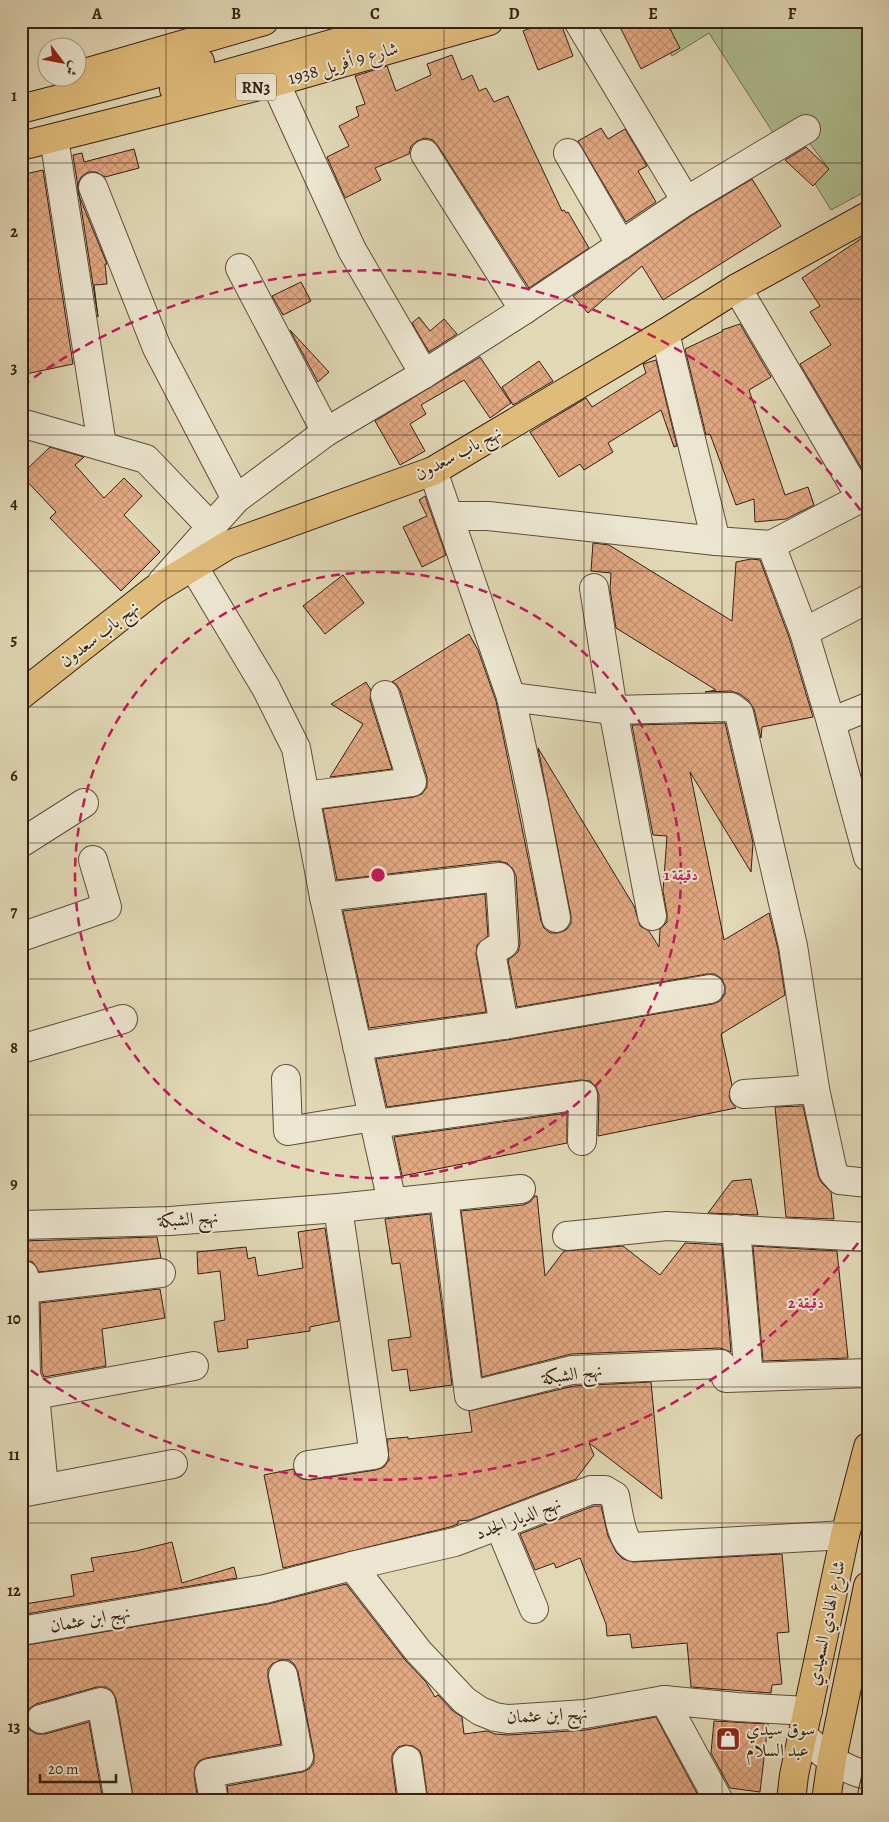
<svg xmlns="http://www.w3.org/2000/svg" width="889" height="1822" viewBox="0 0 889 1822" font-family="Alegreya,Amiri,serif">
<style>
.green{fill:#aec092;stroke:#727052}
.building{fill:url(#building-cross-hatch);stroke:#351f13}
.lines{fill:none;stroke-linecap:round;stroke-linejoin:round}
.minor-casing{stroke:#604d3c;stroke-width:30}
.major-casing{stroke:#351f13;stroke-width:30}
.minor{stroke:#ece6d0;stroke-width:28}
.major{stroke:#e0bc7b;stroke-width:28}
.tram{stroke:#351f13;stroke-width:1}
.grid{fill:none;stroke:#351f13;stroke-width:1;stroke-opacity:0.55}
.ring{fill:none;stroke:#c2185b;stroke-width:2.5;stroke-dasharray:9 6}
.labels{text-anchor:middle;stroke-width:4;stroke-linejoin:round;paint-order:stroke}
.shield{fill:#ece6d0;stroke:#6c5b4c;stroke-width:1}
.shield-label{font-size:16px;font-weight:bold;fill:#351f13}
.street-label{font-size:18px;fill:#351f13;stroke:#ece6d0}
.poi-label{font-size:18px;fill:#351f13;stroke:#ece6d0;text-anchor:start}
.centre{fill:#c2185b;stroke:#ece6d0;stroke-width:2.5}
.ring-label{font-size:15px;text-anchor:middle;font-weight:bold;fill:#c2185b;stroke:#ece6d0;stroke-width:4;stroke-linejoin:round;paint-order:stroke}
.neatline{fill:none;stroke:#351f13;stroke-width:2}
.grid-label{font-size:16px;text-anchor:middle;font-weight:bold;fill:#351f13}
</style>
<defs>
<pattern id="building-cross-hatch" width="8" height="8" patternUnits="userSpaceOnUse" patternTransform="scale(1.25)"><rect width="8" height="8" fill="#e2a882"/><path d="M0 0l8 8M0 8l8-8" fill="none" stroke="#c2906f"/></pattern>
</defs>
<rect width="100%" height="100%" fill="#e1d8b6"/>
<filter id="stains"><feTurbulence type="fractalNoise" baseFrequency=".004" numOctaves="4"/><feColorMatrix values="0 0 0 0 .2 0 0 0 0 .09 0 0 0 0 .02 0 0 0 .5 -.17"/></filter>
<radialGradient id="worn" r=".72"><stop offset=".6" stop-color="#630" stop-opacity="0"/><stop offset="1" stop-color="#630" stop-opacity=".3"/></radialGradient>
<path class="green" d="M658 21H868V190L831 210 812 179 828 168 808 141 786 153 709 33 672 56Z"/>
<g class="building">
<path d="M549 21H560L573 56 538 70 523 31Z"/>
<path d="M617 21H666L680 48 641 69Z"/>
<path d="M452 55 462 80 472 75 479 91 486 88 494 102 508 96 562 211 564 210 566 213 568 212 589 248 529 288 438 146 433 140 425 138 417 141 411 146 409 154 375 168 381 180 345 198 327 157 349 146 339 126 359 116 356 107 365 104 355 76 387 66 396 91 431 75 427 64Z"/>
<path d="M601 128 608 139 625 129 647 166 638 171 656 202 626 222 578 141Z"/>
<path d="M806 147 829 169 813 186 785 160Z"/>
<path d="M134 149 139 168 105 177 96 172H88L81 177 78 184V193L107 264H105L107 284 94 285 98 317 73 155 82 153 84 162Z"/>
<path d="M43 170 73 364 21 375V175Z"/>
<path d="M752 179 781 226 663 300 642 266 588 313 573 296 694 214Z"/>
<path d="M868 234V472L865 474 800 364 831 345 810 312 820 306 802 278Z"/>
<path d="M301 282 311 301 283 315 272 296Z"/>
<path d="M419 317 430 331 444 319 457 334 429 352 412 323Z"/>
<path d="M740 324 771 377 749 390 785 495 808 487 814 505 786 519 755 522 754 499 736 505 710 434 706 435 685 349 723 331 722 330Z"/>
<path d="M290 330 329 372 318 382Z"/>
<path d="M480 357 511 403 490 418 464 380 421 405 426 414 410 424 425 451 400 465 375 421Z"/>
<path d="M656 360 677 446 674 447 661 410 608 443 613 452 584 470 580 464 559 477 530 432 586 398 592 407 646 373 643 364Z"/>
<path d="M539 361 553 381 513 405 502 387Z"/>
<path d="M50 447 84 457 75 465 104 498 124 478 142 496 124 515 160 552 121 591 50 518 56 512 21 475Z"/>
<path d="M425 496 446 555 422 567 403 527 427 516 419 500Z"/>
<path d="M593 543 609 545 732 621 736 562 751 559 760 560 789 637 813 717 762 727 761 738 754 709 748 700 740 694 731 691 705 692 716 690 616 628 610 589 611 573 591 571Z"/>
<path d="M343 575 364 603 325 634 303 606Z"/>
<path d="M469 634 478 650 496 701 541 921 544 928 550 933H558L566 930 571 924V916L538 748 634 906 640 926 649 931 659 947 660 929 667 922V914L663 891 667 836 653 835 632 725 725 723 753 843 751 872 690 772 724 940 769 913 778 949 785 995 721 1034 732 1085 729 1096 731 1102 736 1108 598 1136 599 1095 596 1087 590 1081 581 1080 387 1107 376 1059 507 1040 713 1004 720 1001 725 994V986L722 979 715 974H707L517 1007 508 960 518 952 520 944 516 876 513 869 507 863 498 861 337 880 323 809 414 797 422 794 427 787V777L400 690 396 684 392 682Z"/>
<path d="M366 682 371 690 370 700 392 769 330 777 363 724 331 704Z"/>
<path d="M485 894 488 936 477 945 476 954 486 1012 369 1028 343 911Z"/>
<path d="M803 1106 818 1175 821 1182 831 1192 834 1219 786 1217 775 1107Z"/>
<path d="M567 1113V1143L402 1176 394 1137Z"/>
<path d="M751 1179 758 1215 708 1213 732 1181Z"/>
<path d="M535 1196H537L545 1276 564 1251 623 1246 660 1275 685 1243 722 1245 731 1352 720 1348 571 1354 482 1377 461 1211 523 1205 530 1202Z"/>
<path d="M430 1214 452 1385 410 1391 407 1369 392 1371 388 1340 411 1337 400 1263 392 1264 385 1219Z"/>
<path d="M325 1228 339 1321 310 1327V1331L247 1340 248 1348 218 1352 214 1322 225 1320 220 1271 198 1274 197 1252 246 1247 248 1259 255 1257 258 1276 303 1268 298 1232Z"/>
<path d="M157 1237 161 1258 39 1272 33 1262 21 1260V1241Z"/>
<path d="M753 1246 837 1251 848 1358 763 1361Z"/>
<path d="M160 1289 165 1318 102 1329 106 1366 44 1377 42 1372 40 1303Z"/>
<path d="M651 1382 662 1499 589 1443 594 1455 576 1479 470 1520 458 1521V1524L450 1527 283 1568 264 1475 293 1469 296 1475 302 1479 310 1480 376 1470 384 1467 389 1460 387 1439 408 1437V1439L472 1432 469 1411 574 1386Z"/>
<path d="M594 1506H601L608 1536 616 1552 623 1559 633 1562 782 1554 789 1632 777 1633 782 1684 772 1685 771 1693 691 1687 687 1643 632 1648 630 1634 607 1636 606 1624 580 1558 556 1568 554 1563 535 1570 520 1534Z"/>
<path d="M172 1542 182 1583 234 1567 237 1578 26 1614 25 1604 74 1596 71 1575 94 1571 91 1558 136 1551Z"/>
<path d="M346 1584 406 1661 426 1682 435 1697 438 1695 453 1711 462 1717 464 1734 487 1731 495 1734 509 1735 586 1730 656 1717 701 1801H428L422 1757 420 1751 413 1746 405 1745 398 1747 392 1755V1762L397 1801H229L227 1786 302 1772 309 1769 314 1763V1754L298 1672 294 1664 289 1660H280L272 1664 268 1669V1678L281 1744 206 1758 199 1761 195 1767 194 1775 198 1801H134L116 1699 112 1691 106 1687H97L36 1704 30 1708 26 1715V1723L30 1730 37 1734H45L89 1722 103 1801H21V1646L268 1604Z"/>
<path d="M714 1721 768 1724 760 1792 730 1788 711 1753Z"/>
</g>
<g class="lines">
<defs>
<g id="minor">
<path d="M578 21 686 201"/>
<path d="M275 82 352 250 424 374"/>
<path d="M54 138 102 445"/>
<path d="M568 153 621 245"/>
<path d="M425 154 524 310"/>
<path d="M93 187 157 348 236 499"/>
<path d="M240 268 326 432"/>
<path d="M737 288 861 498 771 545"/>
<path d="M665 333 716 541"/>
<path d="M21 423 146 459 211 527"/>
<path d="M433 471 511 697 534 804 556 918"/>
<path d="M449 516H488L716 541 771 545 804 632 831 722 868 857"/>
<path d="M193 566 266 688 296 748 324 897 392 1202"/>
<path d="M162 582 236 499 326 432 424 374 524 310 686 201 806 129"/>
<path d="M594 588 613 710 652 916"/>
<path d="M804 632 868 599"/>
<path d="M511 697 613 710 731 707 739 713 793 946 815 1089 833 1172 840 1180 868 1183"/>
<path d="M831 722 868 707"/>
<path d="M305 796 412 782 385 695"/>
<path d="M21 843 84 803"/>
<path d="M324 897 500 877 504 944 491 952 504 1025"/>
<path d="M21 937 107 907 93 860"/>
<path d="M357 1046 504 1025 710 989"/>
<path d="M21 1049 123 1019"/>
<path d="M286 1079 288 1131 373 1117"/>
<path d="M744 1094 815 1089"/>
<path d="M375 1124 583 1095 582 1141"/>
<path d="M444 1197 469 1396 572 1370 721 1364 726 1378 868 1373"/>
<path d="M21 1225 170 1221 338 1208 521 1189"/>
<path d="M736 1229 749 1377"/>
<path d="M567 1236 667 1226 868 1237"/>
<path d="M21 1276 24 1275 26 1376 35 1395 44 1488"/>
<path d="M24 1289 161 1273"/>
<path d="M35 1395 194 1366"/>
<path d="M308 1465 374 1455 338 1208"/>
<path d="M21 1493 173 1464"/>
<path d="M499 1525 534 1609"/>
<path d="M352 1566 418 1651 464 1700 480 1711 495 1717 508 1719 585 1714 664 1700 737 1707 808 1711"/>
<path d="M21 1631 265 1589 352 1566 429 1548 455 1542 591 1490H605L615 1496C618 1510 621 1540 633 1547L845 1535"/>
<path d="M664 1700 719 1801"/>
<path d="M41 1719 101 1702 119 1801"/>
<path d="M803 1735C819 1752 844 1771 868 1775"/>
<path d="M407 1760 413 1801"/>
<path d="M214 1801 209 1773 299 1757 283 1675"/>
</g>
<g id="major">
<path d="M78 75 264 21"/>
<path d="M174 89 412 21"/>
<path d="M21 109 200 62"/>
<path d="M21 146 275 82 489 21"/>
<path d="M21 695 154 590 228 545 433 471 665 333 737 288 868 216"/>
<path d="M791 1801 794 1775 845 1535 868 1447"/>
<path d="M826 1801 832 1759 868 1586"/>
</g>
</defs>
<use href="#minor" class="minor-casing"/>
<use href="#major" class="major-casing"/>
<use href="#minor" class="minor"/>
<use href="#major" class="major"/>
<path class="tram" d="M856 1801 868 1748"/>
</g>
<path class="grid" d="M166 21V1801M306 21V1801M444 21V1801M584 21V1801M722 21V1801M21 163H868M21 299H868M21 435H868M21 571H868M21 707H868M21 843H868M21 979H868M21 1115H868M21 1251H868M21 1387H868M21 1523H868M21 1659H868"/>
<g class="ring">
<circle cx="378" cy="875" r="303"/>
<path d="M867 1231A605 605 0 0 1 22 1364M22 386A605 605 0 0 1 867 519"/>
</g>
<defs>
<symbol id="shop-square" viewBox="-11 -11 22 22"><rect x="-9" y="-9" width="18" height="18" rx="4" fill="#8f2418" stroke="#ece6d0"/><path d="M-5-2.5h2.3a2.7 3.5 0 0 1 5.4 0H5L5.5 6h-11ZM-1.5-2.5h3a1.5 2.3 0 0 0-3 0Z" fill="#fff"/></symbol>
</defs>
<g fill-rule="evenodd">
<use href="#shop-square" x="714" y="1725" width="28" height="28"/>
</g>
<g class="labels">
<rect class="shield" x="236" y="73.5" width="40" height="27" rx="4"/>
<g class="shield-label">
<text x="256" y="93">RN3</text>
</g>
<g class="street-label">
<text transform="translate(343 63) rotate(-16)" y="6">شارع 9 أفريل 1938</text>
<text transform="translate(458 453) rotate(-28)" y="6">نهج باب سعدون</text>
<text transform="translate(99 634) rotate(-38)" y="6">نهج باب سعدون</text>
<text transform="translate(188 1219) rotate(-4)" y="6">نهج الشبكة</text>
<text transform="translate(572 1374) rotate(-8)" y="6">نهج الشبكة</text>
<text transform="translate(518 1518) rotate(-21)" y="6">نهج الديار الجدد</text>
<text transform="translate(90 1619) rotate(-10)" y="6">نهج ابن عثمان</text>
<text transform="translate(826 1623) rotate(-78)" y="6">شارع الهادي السعيدي</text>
<text transform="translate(547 1715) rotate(-3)" y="6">نهج ابن عثمان</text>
</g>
<g class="poi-label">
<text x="746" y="1735">سوق سيدي<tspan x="746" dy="21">عبد السلام</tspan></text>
</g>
</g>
<circle cx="378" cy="875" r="8" class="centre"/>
<g class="ring-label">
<text x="681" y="880">1 دقيقة</text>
<text x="806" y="1308">2 دقيقة</text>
</g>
<rect width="889" height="1822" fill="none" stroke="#e1d8b6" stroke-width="55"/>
<g transform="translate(62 62) rotate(122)"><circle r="24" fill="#ece6d0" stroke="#a39684"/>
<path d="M0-4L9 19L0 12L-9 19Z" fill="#8f2418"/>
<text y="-8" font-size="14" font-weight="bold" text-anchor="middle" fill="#351f13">ش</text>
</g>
<path d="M40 1774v8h76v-8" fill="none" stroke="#351f13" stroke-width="2.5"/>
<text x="48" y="1774" font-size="15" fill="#351f13" stroke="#ece6d0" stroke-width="4" paint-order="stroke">20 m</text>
<rect x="28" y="28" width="834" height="1766" class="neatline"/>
<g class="grid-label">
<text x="97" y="19">A</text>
<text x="236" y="19">B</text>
<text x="375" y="19">C</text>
<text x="514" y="19">D</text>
<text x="653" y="19">E</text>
<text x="792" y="19">F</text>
<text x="14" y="101">1</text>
<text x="14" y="237">2</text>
<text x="14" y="373">3</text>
<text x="14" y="509">4</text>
<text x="14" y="645">5</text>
<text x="14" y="781">6</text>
<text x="14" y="917">7</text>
<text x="14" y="1053">8</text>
<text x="14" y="1189">9</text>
<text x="14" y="1324">10</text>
<text x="14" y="1460">11</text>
<text x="14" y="1596">12</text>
<text x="14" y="1732">13</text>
</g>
<rect width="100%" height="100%" filter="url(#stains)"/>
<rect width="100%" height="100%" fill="url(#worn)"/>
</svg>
